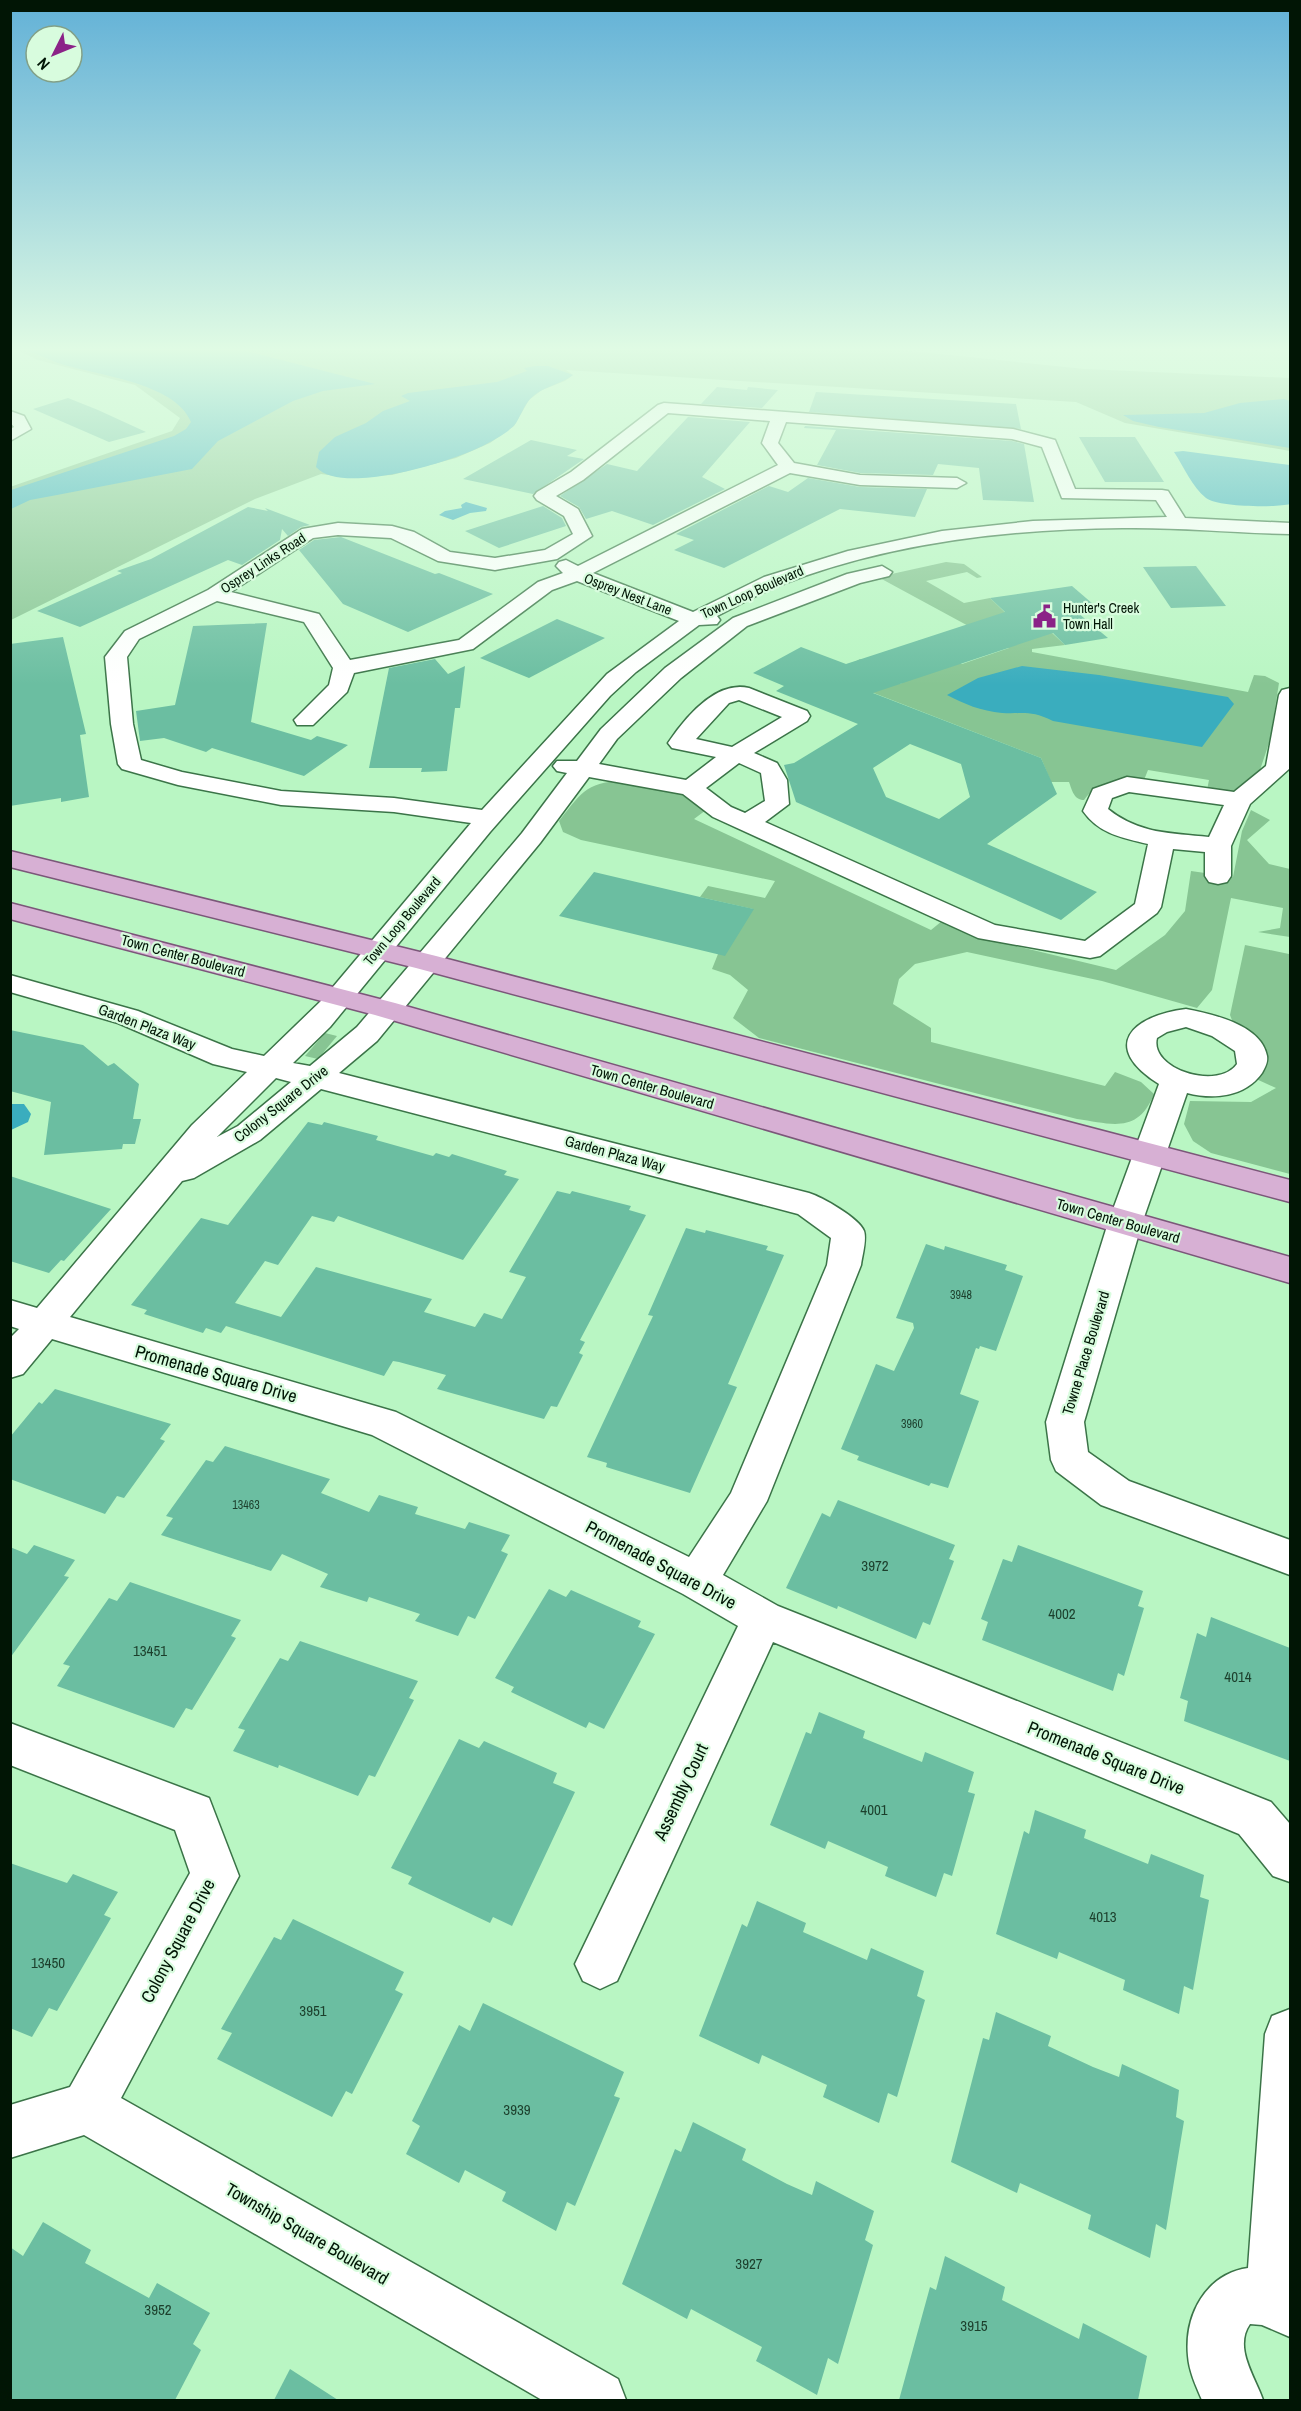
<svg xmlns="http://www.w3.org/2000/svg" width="1301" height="2411" viewBox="0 0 1301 2411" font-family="'Archivo Narrow',sans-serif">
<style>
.green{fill:#87c593}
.water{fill:#3aadbe}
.building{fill:#6bbea1;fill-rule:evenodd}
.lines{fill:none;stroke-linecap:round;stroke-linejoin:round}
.minor-casing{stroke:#3b7448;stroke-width:3}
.major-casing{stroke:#7b5779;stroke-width:3}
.minor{fill:#fff;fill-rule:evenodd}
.major{fill:#d7b0d4;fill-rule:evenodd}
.labels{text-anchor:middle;stroke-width:4.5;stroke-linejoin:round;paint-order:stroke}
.number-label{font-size:12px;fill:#1c3f2c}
.far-street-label{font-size:14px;fill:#011505;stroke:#d8fcde}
.far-poi-label{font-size:14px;fill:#011505;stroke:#d8fcde;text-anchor:start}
.street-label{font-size:15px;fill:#011505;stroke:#d8fcde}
.near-number-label{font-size:15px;fill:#1c3f2c}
.near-street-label{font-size:18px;fill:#011505;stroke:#d8fcde}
</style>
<rect width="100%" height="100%" fill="#b9f6c3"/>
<g class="green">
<path d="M11 347H871L1085 369 1290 378V451L1125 423 1076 402 566 370 573 375 565 381 542 390 529 400 514 426 490 443 456 458 392 475 344 477 321 474 255 499 11 620 10 487 172 431 180 418 135 385 38 360Z"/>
<path d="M946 562 964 564 982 577 977 578 967 572 926 581 964 603 990 598 1015 622 1037 619 1065 645 1032 649V652L1248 692 1254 675 1265 676 1279 683 1270 740 1260 770 1229 794 1207 790 1209 780 1148 770 1144 780C1122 778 1098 780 1084 800 1074 800 1072 790 1069 782H1051L1041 758 830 676 860 659 901 684 919 640 962 664 1009 648 878 577Z"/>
<path d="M630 780C659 785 683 791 706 810L694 819 931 930 942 921 975 936 1116 970 1165 935 1185 911 1191 871 1233 877 1242 831 1251 810 1270 820 1247 840 1269 864 1290 869V937L1258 932 1280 928 1283 908 1231 898 1212 990 1197 1008 1102 981 967 952 915 964 899 979 893 1004 931 1028V1042L1105 1086 1115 1072 1141 1082 1154 1094C1138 1134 1112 1124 1077 1119L759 1038 733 1018 748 990 730 975 712 969 718 954 753 909 700 897 708 886 765 898 775 881 581 840 563 832 559 821C584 789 587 782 630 780Z"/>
<path d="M1245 945 1289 954 1290 949V1174L1211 1153 1193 1141 1184 1124 1190 1101 1251 1102 1276 1088 1254 1078 1230 1015Z"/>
<path d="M325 1033 337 1036 318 1059 305 1056Z"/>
</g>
<g class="water">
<path d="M19 347H209L250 352 375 384 323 391 293 401 218 441 192 469 57 495 30 500 11 509V490L174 436 186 429 191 422C175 382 94 375 58 363 45 358 32 352 19 347Z"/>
<path d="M536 366H548L573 375C560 385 541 387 530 399 524 406 521 415 516 423 511 430 498 438 490 442 460 460 342 497 316 467L319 452 335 437 366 423 383 411 410 401 401 396 408 393 497 382 527 371 524 368Z"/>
<path d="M1284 399 1290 401V448L1159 427 1133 421 1123 415 1204 413 1240 403Z"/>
<path d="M1183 451 1290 465V504C1275 508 1218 507 1206 498 1192 487 1184 467 1174 452Z"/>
<path d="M466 502 487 508 486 511 470 513 453 520 439 515 445 511 462 508 461 505Z"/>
<path d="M1022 666 1099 675 1228 697 1234 704 1202 747 1053 721C1030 710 1025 714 1002 713 981 711 964 704 947 695L978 678Z"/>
<path d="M11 1104H24L31 1114 28 1122 11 1130Z"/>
</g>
<g class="building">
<path d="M717 387 747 390 748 387 778 390 762 408 701 404Z"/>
<path d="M816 392 1016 404 1021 429 809 412Z"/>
<path d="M68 398 98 410 146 432 109 442 33 409Z"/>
<path d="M688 417 750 422 702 477 725 489 653 525 612 511 586 519 579 507 560 496 607 464 637 471Z"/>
<path d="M805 426 1012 441 1024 444 1034 502 983 500 979 468 938 464 933 475 860 473 817 465 836 430 804 428Z"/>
<path d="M1079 437H1135L1164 482H1105Z"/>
<path d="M531 440 577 450 567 456 584 459 533 494 463 479Z"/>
<path d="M808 478 860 487 927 489 915 517 840 509 724 568 674 550 694 540 676 534 769 486 788 492Z"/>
<path d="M543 506 562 518 566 526 499 548 465 531Z"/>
<path d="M248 507 268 511 265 508 310 525 301 527 288 536 282 529 280 540 242 565 228 560 80 627 37 611 122 573 117 571 151 559Z"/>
<path d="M341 537 435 574 439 573 493 594 408 632 343 604 299 550 314 540Z"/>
<path d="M1196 566 1226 606 1171 608 1143 567Z"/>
<path d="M1072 586 1100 610 1078 613 1108 638 1065 645 1053 633 873 693 1041 758 1057 794 987 844 1097 892 1061 920 796 802 784 765 794 763 858 724 776 691 784 686 753 673 801 647 846 664 1005 612 990 598ZM910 744 961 764 970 797 939 819 886 797 873 768Z"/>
<path d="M557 619 605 638 529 678 480 658Z"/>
<path d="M267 623 251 722 311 740 317 736 348 745 304 776 212 748 206 752 164 738 140 741 136 711 175 705 193 626Z"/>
<path d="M63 637 86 734 80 735 89 797 61 802V798L10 806V644Z"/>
<path d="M435 659 448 674 465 666 460 708H455L447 771 421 772 422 768H369L389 668Z"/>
<path d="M594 872 700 897 754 909 725 956 559 916Z"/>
<path d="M10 1030 83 1045 108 1066 114 1063 139 1084 133 1119H141L135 1144H123L122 1149 44 1155 51 1102 10 1091Z"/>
<path d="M308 1122 322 1125 324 1122 378 1136 376 1140 433 1156 436 1153 449 1157 452 1154 507 1171 504 1175 519 1179 463 1260 338 1216 334 1222 312 1216 278 1265 265 1261 235 1303 281 1317 316 1267 432 1299 424 1312 475 1327 484 1313 502 1319 526 1277 509 1272 557 1191 570 1194 572 1191 631 1206 629 1210 646 1215 580 1340 585 1342 579 1353 583 1355 557 1407 551 1406 544 1419 437 1389 446 1375 399 1362 393 1361 384 1376 226 1326 221 1333 206 1328 203 1333 144 1314 147 1310 131 1305 201 1218 228 1225Z"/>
<path d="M10 1176 111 1209 64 1261 61 1260 49 1273 10 1261Z"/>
<path d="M686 1228 705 1233 706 1230 768 1246 766 1250 784 1255 728 1384 737 1387 690 1493 606 1467 607 1463 587 1457 653 1316 648 1315Z"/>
<path d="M926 1244 944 1250 945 1246 1007 1265 1005 1270 1023 1276 996 1351 980 1346 979 1349 976 1348 960 1394 979 1401 948 1488 931 1483 929 1486 857 1460 859 1456 841 1449 876 1364 894 1371 914 1328 913 1323 896 1318Z"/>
<path d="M55 1389 171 1424 160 1439 165 1441 124 1498 117 1496 105 1514 10 1479V1437L39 1402 42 1404Z"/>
<path d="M225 1446 330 1479 321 1493 369 1512 379 1495 418 1507 415 1514 465 1529 469 1522 510 1535 501 1551 508 1554 475 1619 468 1616 458 1636 415 1621 420 1614 369 1597 367 1602 320 1587 328 1574 282 1554 271 1571 161 1535 173 1518 166 1516 206 1460 213 1462Z"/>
<path d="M838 1500 955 1545 949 1559 954 1561 930 1625 923 1622 916 1639 838 1606 837 1609 786 1588 822 1513 830 1517Z"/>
<path d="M34 1545 75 1560 64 1576 69 1577 10 1658V1547L27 1554Z"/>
<path d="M1018 1545 1143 1591 1138 1606 1144 1608 1124 1676 1118 1673 1113 1691 982 1640 988 1622 981 1619 1003 1559 1012 1562Z"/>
<path d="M130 1582 241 1620 231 1636 236 1638 192 1710 186 1708 174 1728 57 1686 70 1666 63 1664 109 1598 117 1601Z"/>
<path d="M549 1589 566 1597 571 1590 641 1621 638 1627 655 1634 604 1729 589 1722 586 1728 511 1692 514 1687 495 1678Z"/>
<path d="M1211 1617 1290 1648V1761L1184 1721 1188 1701 1180 1698 1197 1633 1206 1637Z"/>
<path d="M300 1641 418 1681 409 1698 414 1700 375 1777 369 1775 358 1796 279 1765 278 1768 233 1751 245 1730 238 1728 280 1658 288 1661Z"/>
<path d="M819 1712 865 1731 863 1738 922 1762 925 1752 974 1772 968 1792 975 1794 952 1876 944 1873 936 1897 885 1876 888 1867 828 1841 825 1849 770 1825 806 1732 811 1734Z"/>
<path d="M459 1739 479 1748 484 1741 557 1773 553 1783 575 1792 512 1926 493 1917 490 1923 408 1884 412 1877 391 1868Z"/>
<path d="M1035 1810 1086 1830 1084 1838 1148 1864 1151 1854 1204 1875 1200 1897 1209 1900 1193 1990 1184 1986 1179 2014 1123 1990 1125 1980 1059 1952 1057 1959 996 1934 1024 1831 1029 1834Z"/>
<path d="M10 1863 67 1883 73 1874 118 1892 104 1915 111 1918 57 2011 49 2008 32 2037 10 2028Z"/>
<path d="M757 1901 806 1923 803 1932 867 1960 871 1948 924 1971 917 1996 925 2000 897 2097 888 2093 879 2123 823 2097 827 2085 762 2055 759 2064 699 2036 742 1924 747 1927Z"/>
<path d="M293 1919 404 1972 395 1990 403 1994 352 2094 346 2091 332 2117 217 2059 232 2033 221 2029 274 1937 281 1940Z"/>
<path d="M483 2003 624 2072 614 2096 620 2098 575 2206 567 2202 556 2231 502 2201 506 2192 465 2170 459 2183 406 2154 420 2126 412 2121 459 2025 470 2031Z"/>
<path d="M996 2012 1051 2036 1048 2046 1093 2067 1119 2077 1122 2064 1179 2090 1176 2117 1184 2121 1166 2230 1156 2224 1150 2258 1088 2229 1091 2215 1020 2183 1017 2193 951 2162 983 2038 989 2040Z"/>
<path d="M693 2122 746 2149 742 2160 787 2184 812 2195 816 2181 874 2211 865 2240 873 2245 838 2364 828 2358 817 2395 756 2361 762 2347 691 2309 687 2319 622 2284 675 2149 681 2152Z"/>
<path d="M43 2222 91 2250 85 2263 149 2298 157 2283 210 2313 193 2344 201 2350 175 2400H10V2247L23 2256Z"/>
<path d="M945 2256 1005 2287 1002 2300 1079 2339 1083 2323 1147 2356 1138 2400H899L930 2287 936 2290Z"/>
<path d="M290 2369 338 2400H274Z"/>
</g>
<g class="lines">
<defs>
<g id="minor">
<path d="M664 403 1013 429 1055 440 1075 489 1162 490 1168 491 1185 518 1290 523V534C1234 533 1179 527 1122 528 1007 529 886 543 778 586 758 594 737 606 717 616L720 620 717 624 699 625 636 672 610 696 490 832 330 1027 293 1063 310 1066 357 1027 522 833 567 773 557 771 553 766 557 761H577L601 729 665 668 733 618 847 574 882 566 892 572 889 576 860 583 747 626 681 678 617 739 599 764 686 780 716 757 672 748 668 743C685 718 716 680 749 688L807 711 810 716 807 721 754 753 777 763 787 780 789 804 765 822 995 925 1085 941 1135 904 1148 844C1123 838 1099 834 1083 811L1093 789 1127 777 1234 792 1266 766 1279 695 1282 690 1290 688 1289 769 1250 804 1231 846V876L1227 882 1218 884 1209 882 1205 876V852L1173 849 1161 907 1157 913 1100 956 1090 958 978 938 713 817 683 794 589 777 540 843 377 1041 339 1073 809 1193C822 1197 859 1218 864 1231 867 1240 862 1256 861 1265L767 1501 723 1575 778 1606 1271 1802 1290 1824V1882L1273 1876 1239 1834 773 1642 617 1981 600 1989 583 1981 575 1964 738 1626 683 1594 372 1435 52 1339 23 1374 10 1378V1338L19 1329 10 1326V1300L37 1308 192 1125 247 1072 213 1064 118 1023 10 992V975L138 1011 232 1049 264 1056 322 1000 471 823 394 812 281 805 178 785 122 769 118 764 111 724 105 657 125 631 208 590 302 529 338 523 392 526 414 532 450 552 495 558 545 550 573 534 564 516 537 500 534 496 537 492 571 472 658 405ZM668 413 770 421 762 443 778 465 578 566 566 560 559 562 556 566 563 573 538 582 459 640 350 660 319 614 231 592 313 538 338 535 391 538 438 561 495 570 557 559 592 536 578 509 556 496 583 480ZM786 422 1012 439 1042 447 1062 498 1156 500 1167 517 1033 521 942 531 848 551 764 577 693 612 593 573 790 473 860 485 957 488 966 483 957 478 860 475 794 463 778 443ZM577 581 679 621 607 674 482 810 394 798 281 791 182 772 141 760 133 724 127 657 139 639 217 601 304 622 333 668 329 685 294 720 297 725H313L347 692 354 673 473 649 552 590ZM739 700 782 717 732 747 696 739 729 703ZM739 763 761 773 765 801 745 813 731 807 706 788ZM1129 792 1224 805 1209 837C1171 833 1139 834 1108 809L1112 798ZM276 1078 291 1082 238 1126 217 1137ZM321 1089 798 1214 831 1238 827 1265 731 1493 689 1557 396 1412 70 1317 182 1181 194 1178 260 1140Z"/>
<path d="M10 411 24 416 31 429 10 441V429L14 427 10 422Z"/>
<path d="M1186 1009C1211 1014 1261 1024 1267 1056 1268 1063 1265 1067 1262 1073 1245 1097 1214 1100 1187 1093L1142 1223 1084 1422 1088 1452 1129 1481 1290 1540V1575L1101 1505 1056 1471 1051 1460 1046 1422 1108 1223 1159 1084C1100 1047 1131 1016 1186 1009ZM1186 1027 1212 1036 1235 1051 1237 1064C1218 1091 1149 1069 1157 1038L1167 1032Z"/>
<path d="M10 1723 209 1798 239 1876 121 2098 618 2379 626 2400H542L84 2135 10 2158V2105L70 2087 190 1873 175 1830 10 1765Z"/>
<path d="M1290 2009V2337L1262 2325 1250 2324C1233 2348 1256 2378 1263 2400H1202C1196 2386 1189 2371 1188 2356 1184 2315 1206 2274 1248 2268L1265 2034 1272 2016Z"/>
</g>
<g id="major">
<path d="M10 851 436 956 1290 1180V1202L416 968 10 867Z"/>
<path d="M10 903 395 1003 1290 1257V1283L375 1015 10 919Z"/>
</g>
</defs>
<use href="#minor" class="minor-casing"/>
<use href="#major" class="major-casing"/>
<use href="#minor" class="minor"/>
<use href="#major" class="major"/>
</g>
<linearGradient id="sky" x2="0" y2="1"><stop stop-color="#62b1d7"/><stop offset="0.51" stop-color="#e0fbe4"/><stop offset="1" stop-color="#e0fbe4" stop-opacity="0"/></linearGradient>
<rect width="1301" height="685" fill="url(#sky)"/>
<defs>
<symbol id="civic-bare" viewBox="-9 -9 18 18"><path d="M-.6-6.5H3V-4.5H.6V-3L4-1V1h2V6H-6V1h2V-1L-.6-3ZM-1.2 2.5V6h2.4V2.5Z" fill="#8b2287" stroke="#d8fcde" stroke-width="2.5" paint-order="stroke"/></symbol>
</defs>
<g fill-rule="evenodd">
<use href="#civic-bare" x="1028" y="600" width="33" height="33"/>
</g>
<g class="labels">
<g class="number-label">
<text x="961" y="1299">3948</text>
<text x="912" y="1428">3960</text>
<text x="246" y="1509">13463</text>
</g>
<g class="far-street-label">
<text transform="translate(263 563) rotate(-33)" y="5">Osprey Links Road</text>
<text transform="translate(752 592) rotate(-24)" y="5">Town Loop Boulevard</text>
<text transform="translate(628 594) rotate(21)" y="5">Osprey Nest Lane</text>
<text transform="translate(402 921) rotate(-50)" y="5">Town Loop Boulevard</text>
</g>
<g class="far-poi-label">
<text x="1063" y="613">Hunter's Creek<tspan x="1063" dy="16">Town Hall</tspan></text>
</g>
<g class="street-label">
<text transform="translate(183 956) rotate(15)" y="5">Town Center Boulevard</text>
<text transform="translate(147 1027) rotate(21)" y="5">Garden Plaza Way</text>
<text transform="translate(652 1087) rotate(16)" y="5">Town Center Boulevard</text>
<text transform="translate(281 1104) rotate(-38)" y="5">Colony Square Drive</text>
<text transform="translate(615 1154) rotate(15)" y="5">Garden Plaza Way</text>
<text transform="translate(1118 1221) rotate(16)" y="5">Town Center Boulevard</text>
<text transform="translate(1086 1353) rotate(-73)" y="5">Towne Place Boulevard</text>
</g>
<g class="near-number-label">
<text x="875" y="1571">3972</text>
<text x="1062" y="1619">4002</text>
<text x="150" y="1656">13451</text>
<text x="1238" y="1682">4014</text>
<text x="874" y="1815">4001</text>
<text x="1103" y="1922">4013</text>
<text x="48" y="1968">13450</text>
<text x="313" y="2016">3951</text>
<text x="517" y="2115">3939</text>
<text x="749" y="2269">3927</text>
<text x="158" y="2315">3952</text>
<text x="974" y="2331">3915</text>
</g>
<g class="near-street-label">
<text transform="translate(216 1374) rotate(16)" y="6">Promenade Square Drive</text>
<text transform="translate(661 1565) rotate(28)" y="6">Promenade Square Drive</text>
<text transform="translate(1106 1758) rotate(22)" y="6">Promenade Square Drive</text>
<text transform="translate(681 1792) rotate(-65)" y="6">Assembly Court</text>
<text transform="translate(178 1941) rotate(-62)" y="6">Colony Square Drive</text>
<text transform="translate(307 2234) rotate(30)" y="6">Township Square Boulevard</text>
</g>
</g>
<rect width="1301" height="2411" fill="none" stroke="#011505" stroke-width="24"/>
<g transform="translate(54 54) rotate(227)"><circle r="28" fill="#d8fcde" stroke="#82a087" stroke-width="1.5"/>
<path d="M0-4.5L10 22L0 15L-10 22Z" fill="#8b2287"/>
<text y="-9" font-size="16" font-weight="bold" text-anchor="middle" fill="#011505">N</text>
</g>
</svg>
